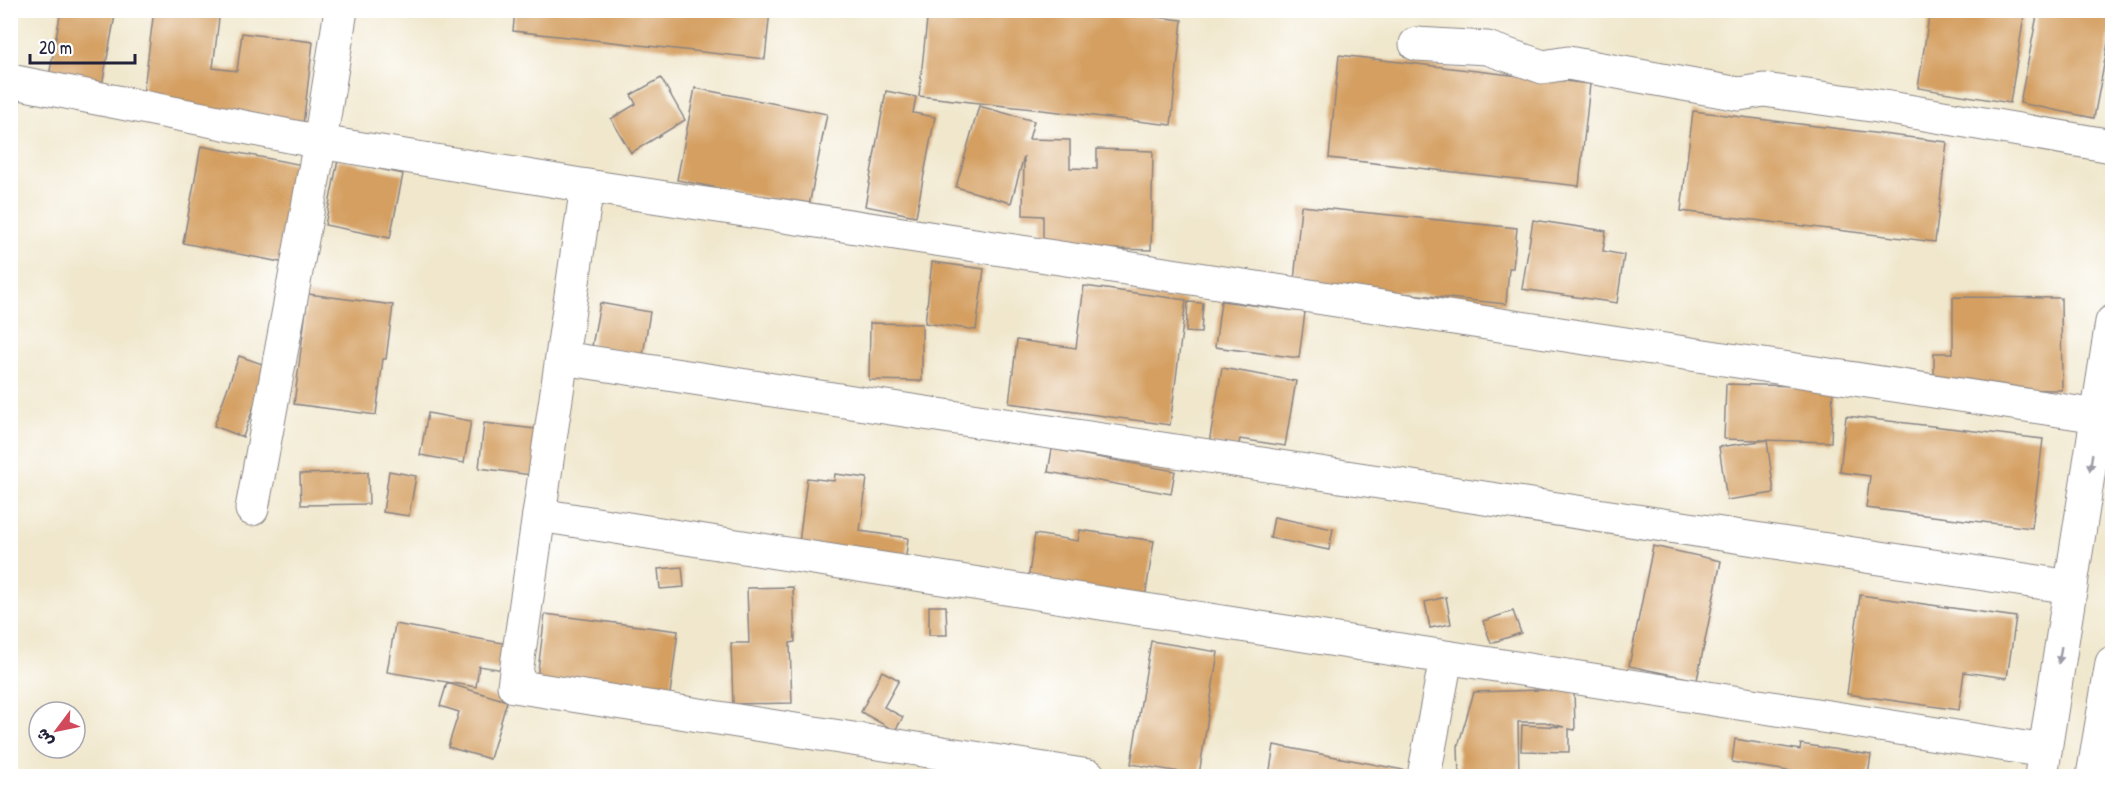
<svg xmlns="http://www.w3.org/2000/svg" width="2123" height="787" viewBox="0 0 2123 787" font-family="'Patrick Hand','Playpen Sans Arabic',sans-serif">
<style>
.building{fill:#d49f61}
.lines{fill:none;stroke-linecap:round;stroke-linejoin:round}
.minor-casing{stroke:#898484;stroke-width:35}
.major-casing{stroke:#898484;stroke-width:35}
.minor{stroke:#fff;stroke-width:33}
.major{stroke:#fff;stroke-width:33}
.oneway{fill:#9c9ca7}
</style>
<rect width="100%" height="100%" fill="#fff"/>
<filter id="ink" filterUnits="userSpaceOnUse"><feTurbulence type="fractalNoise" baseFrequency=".0167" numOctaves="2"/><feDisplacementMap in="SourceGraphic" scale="12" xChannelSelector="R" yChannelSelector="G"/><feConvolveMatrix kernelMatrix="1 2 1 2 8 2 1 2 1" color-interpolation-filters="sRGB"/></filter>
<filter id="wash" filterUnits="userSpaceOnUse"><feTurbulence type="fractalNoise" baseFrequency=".008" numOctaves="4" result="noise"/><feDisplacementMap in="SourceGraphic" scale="24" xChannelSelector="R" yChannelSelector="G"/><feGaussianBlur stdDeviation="1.35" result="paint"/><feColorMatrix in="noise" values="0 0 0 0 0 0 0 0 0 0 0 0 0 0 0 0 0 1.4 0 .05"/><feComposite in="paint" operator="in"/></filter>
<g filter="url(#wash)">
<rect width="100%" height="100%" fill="#f0e7cc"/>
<g id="blocks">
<g class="building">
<path d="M61 10H116L101 91 48 82Z"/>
<path d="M154 10H220L213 68 237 71 242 33 313 42 303 125 142 104Z"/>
<path d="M515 10H770L765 59 513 31Z"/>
<path d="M928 10H1097L1182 20 1171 125 919 96Z"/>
<path d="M1930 10H2025L2010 103 1918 88Z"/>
<path d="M2038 10H2112V22L2094 118 2020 103Z"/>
<path d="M1339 55 1590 84 1579 186 1329 158Z"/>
<path d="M661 78 685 120 631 153 611 119 636 104 631 95Z"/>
<path d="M695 88 827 114 809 206 677 180Z"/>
<path d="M886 91 916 97 913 113 935 117 916 216 865 206Z"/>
<path d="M979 106 1034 121 1029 139 1070 140V168L1097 169V149L1153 151 1151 250 1043 247V216L1023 215 1024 156 1011 203 956 187Z"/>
<path d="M1693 111 1947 142 1935 242 1681 211Z"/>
<path d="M201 146 303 165 285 263 183 243Z"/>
<path d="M338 160 403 174 390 238 325 225Z"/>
<path d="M1301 206 1517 228 1513 268H1509L1506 304 1294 282Z"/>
<path d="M1533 220 1606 231 1603 251 1624 255 1617 303 1522 289Z"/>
<path d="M932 262 984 269 976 330 925 323Z"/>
<path d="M1084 286 1186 300 1170 425 1009 403 1017 340 1076 348Z"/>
<path d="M308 294 393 305 386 359H383L376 415 294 404Z"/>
<path d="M1953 297 2061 298 2062 390 1934 389V353H1953Z"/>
<path d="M1221 301 1305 312 1299 358 1215 347Z"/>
<path d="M1188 302 1203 303 1201 333 1186 332Z"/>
<path d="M600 303 650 312 643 355 592 346Z"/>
<path d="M870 323 922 324V381L869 380Z"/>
<path d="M239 356 268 366 243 437 214 426Z"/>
<path d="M1222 368 1296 381 1285 446 1240 439 1238 448 1209 443Z"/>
<path d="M1726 384 1833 387 1831 442 1724 439Z"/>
<path d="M428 413 471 421 464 463 420 455Z"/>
<path d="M1846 416 2043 439 2032 528 1866 508 1870 476 1840 472Z"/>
<path d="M484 423 544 430 539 476 479 468Z"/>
<path d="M1767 440 1774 493 1727 500 1719 447Z"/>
<path d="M1052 449 1175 471 1171 494 1048 472Z"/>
<path d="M389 471 416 476 409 516 383 512Z"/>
<path d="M368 472 369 504 301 505 300 474Z"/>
<path d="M835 474 867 478 860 531 908 538 905 565 798 551 807 478 834 481Z"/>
<path d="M1274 517 1333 529 1329 550 1270 538Z"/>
<path d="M1080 530 1154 541 1145 598 1028 580 1035 534 1078 541Z"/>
<path d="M1653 546 1721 561 1697 680 1629 666Z"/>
<path d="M682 567 684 587 660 589 658 569Z"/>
<path d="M793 587 795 642 790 643 792 703 733 704 731 643H749L747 588Z"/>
<path d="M1860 595 2016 617 2007 678 1964 672 1959 710 1847 694Z"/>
<path d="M1446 597 1451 624 1430 628 1425 602Z"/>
<path d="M929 606H946L947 635H929Z"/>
<path d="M1513 611 1521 633 1491 643 1483 621Z"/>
<path d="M545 614 678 631 669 702 536 686Z"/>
<path d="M395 624 514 645 510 671 479 666 476 687 387 672Z"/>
<path d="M1151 641 1218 652 1199 775 1131 764Z"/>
<path d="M882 671 899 680 884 707 903 717 895 731 861 712Z"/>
<path d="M447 683 507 701 490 759 448 747 459 712 440 706Z"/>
<path d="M1574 689 1575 730 1569 729V752L1521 751 1522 725 1564 727 1545 722H1518L1519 776H1459L1458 746 1474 692Z"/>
<path d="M1735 739 1800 750 1801 744 1871 755 1868 776H1820L1732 762Z"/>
<path d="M1274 745 1419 773 1418 776H1269Z"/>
</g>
</g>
</g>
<g filter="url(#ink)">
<use href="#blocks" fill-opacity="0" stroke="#898484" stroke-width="1.5"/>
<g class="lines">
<defs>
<g id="minor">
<path d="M1416 44 1487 48 1543 67 1568 63 1739 94 1764 90 1878 106 2112 146"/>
<path d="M10 81 320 142 587 186 2098 416"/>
<path d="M587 186 514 686 1089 776"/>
<path d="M562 358 2071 587"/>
<path d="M252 509 320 142 341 10"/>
<path d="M539 515 2045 751"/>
<path d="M1424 776 1446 658"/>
</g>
<g id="major">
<path d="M2041 776 2112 322"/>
<path d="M2093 776 2112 663"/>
</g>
</defs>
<use href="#minor" class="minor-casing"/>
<use href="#major" class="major-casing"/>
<use href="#minor" class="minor"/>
<use href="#major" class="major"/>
</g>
<defs><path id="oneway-solid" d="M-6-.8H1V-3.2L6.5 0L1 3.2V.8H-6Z" transform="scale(1.5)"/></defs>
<g class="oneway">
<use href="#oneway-solid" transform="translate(2091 462) rotate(99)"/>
<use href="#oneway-solid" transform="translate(2060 655) rotate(99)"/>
</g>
</g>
<rect width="2123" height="787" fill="none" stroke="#fff" stroke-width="36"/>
<g transform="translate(57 730) rotate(238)"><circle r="28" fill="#ffffff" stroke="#a7a7b1" stroke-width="1.5"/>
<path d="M0-4.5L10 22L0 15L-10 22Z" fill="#d1495b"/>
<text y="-9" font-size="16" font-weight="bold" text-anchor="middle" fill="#22223b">ش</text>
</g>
<path d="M30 54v9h105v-9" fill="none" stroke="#22223b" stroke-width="3"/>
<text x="39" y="54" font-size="18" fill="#22223b" stroke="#ffffff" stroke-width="4.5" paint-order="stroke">20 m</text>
</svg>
